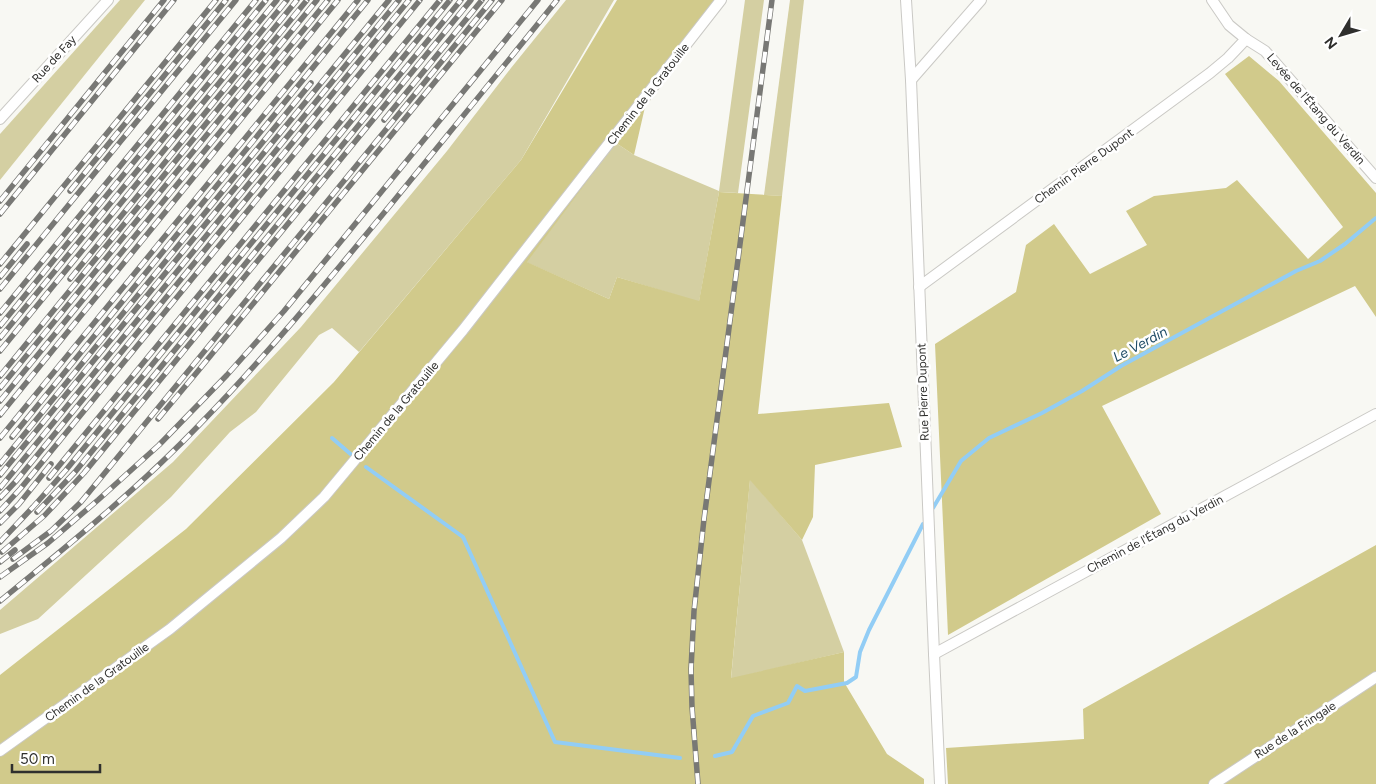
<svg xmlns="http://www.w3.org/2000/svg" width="1376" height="784" viewBox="0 0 1376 784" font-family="Figtree,sans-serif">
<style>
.green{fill:#d4cfa2}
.forest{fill:#d1ca8b}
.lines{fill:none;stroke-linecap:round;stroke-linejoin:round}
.stream{stroke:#92cdf5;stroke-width:4}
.minor-casing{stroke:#cac9c5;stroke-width:12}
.minor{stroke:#fff;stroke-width:10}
.rail-casing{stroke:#787875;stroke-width:5.5}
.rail{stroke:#fff;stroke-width:4;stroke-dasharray:11;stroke-linecap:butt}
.labels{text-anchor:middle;stroke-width:5;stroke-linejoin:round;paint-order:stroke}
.street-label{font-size:12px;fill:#2f2f2d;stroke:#fff}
.water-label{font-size:14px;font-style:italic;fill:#1d4a65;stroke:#fff}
</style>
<rect width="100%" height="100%" fill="#f8f8f3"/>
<g class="green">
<path d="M120 0H145L0 180V134Z"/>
<path d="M566 0H614L521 160 359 352 332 328 319 335 256 412 230 432 171 497 38 619 0 634V610L173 462 301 327 447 151 511 68Z"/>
<path d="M745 0H764L738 193 719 192 699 302 617 277 609 299 526 262 616 143 634 155 719 191Z"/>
<path d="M790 0H804L782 196 764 195Z"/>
<path d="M750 479 802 540 844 652 731 679Z"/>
</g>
<g class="forest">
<path d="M617 0H726L645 107 634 155 616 143 527 262 609 299 617 277 699 301 719 192 782 196 758 414 889 403 902 447 815 465 813 517 802 540 750 480 731 678 844 652V682L887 754 924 779V784H0V675L186 529 334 382 521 160Z"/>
<path d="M1249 56 1279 81 1376 193V317L1355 286 1102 406 1161 514 948 635 935 344 1016 292 1026 245 1054 224 1090 274 1147 245 1126 211 1154 196 1226 188 1237 180 1308 259 1343 227 1225 74Z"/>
<path d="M1376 545V784H948L946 748 1084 739 1083 709Z"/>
</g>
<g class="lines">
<g class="stream">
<path d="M332 438 354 457"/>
<path d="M366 467 463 537 555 742 680 758"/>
<path d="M933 508 961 461 989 438 1042 413 1082 391 1121 366 1296 271 1320 261 1345 244 1376 218"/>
<path d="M715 756 732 752 753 716 788 703 797 686 805 691 847 683 856 677 860 652 869 630 923 524"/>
</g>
<defs>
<g id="minor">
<path d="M906 0 911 80 934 654 940 784"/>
<path d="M1212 0 1229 25 1246 39 1265 51 1376 178"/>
<path d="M911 80 981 0"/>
<path d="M0 119 108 0"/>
<path d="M919 287 1210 73 1228 58 1246 39"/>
<path d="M934 654 1376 414"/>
<path d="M0 751 170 629 281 538 324 497 463 330 721 0"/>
<path d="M1214 784 1376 677"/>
</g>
</defs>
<use href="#minor" class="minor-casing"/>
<use href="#minor" class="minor"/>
<defs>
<g id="rail">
<path d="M384 120 482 0"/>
<path d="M70 191 226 0"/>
<path d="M0 201 164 0"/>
<path d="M0 214 174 0"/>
<path d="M0 264 216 0"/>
<path d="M0 277 27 244"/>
<path d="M70 279 297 0"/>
<path d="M0 289 236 0"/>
<path d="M0 313 256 0"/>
<path d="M0 326 266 0"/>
<path d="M0 338 277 0"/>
<path d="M0 351 287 0"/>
<path d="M0 376 307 0"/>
<path d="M0 388 317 0"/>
<path d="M0 401 328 0"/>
<path d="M0 415 338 0"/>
<path d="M158 419 198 371 502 0"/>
<path d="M12 437 368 0"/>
<path d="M0 438 358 0"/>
<path d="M0 464 311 83"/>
<path d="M0 475 389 0"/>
<path d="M49 478 440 0"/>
<path d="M0 488 399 0"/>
<path d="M0 498 17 480 409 0"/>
<path d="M0 511 21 488 420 0"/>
<path d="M37 512 75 472 461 0"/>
<path d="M0 523 19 504 51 464"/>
<path d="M0 542 33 507 66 470 450 0"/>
<path d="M2 552 45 515 84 473 471 0"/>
<path d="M13 559 51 531 81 502 492 0"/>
<path d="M0 562 15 550"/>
<path d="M0 577 48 543 98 500 159 445 227 375 284 311 538 0"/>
<path d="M0 601C70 544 139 488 201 423 267 355 327 282 388 208 444 139 501 70 557 0"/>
<path d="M698 784 692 707 691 669 694 611 704 519 772 0"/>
</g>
</defs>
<use href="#rail" class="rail-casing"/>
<use href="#rail" class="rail"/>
</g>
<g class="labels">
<g class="street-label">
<text transform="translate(54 59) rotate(-48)" y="4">Rue de Fay</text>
<text transform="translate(648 94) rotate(-52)" y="4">Chemin de la Gratouille</text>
<text transform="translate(1316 109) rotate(49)" y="4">Levée de l'Étang du Verdin</text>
<text transform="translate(1084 166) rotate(-36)" y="4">Chemin Pierre Dupont</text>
<text transform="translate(923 392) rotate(-92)" y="4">Rue Pierre Dupont</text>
<text transform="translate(396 411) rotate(-50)" y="4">Chemin de la Gratouille</text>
<text transform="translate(1155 534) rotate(-28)" y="4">Chemin de l'Étang du Verdin</text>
<text transform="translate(97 682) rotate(-36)" y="4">Chemin de la Gratouille</text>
<text transform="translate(1295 730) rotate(-33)" y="4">Rue de la Fringale</text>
</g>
<g class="water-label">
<text transform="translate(1140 344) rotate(-28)" y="5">Le Verdin</text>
</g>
</g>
<g transform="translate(1341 35) rotate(232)" stroke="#ffffff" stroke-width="4" paint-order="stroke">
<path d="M0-4L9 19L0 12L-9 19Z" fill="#2f2f2d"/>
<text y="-8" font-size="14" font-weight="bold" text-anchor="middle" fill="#2f2f2d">N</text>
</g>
<path d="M12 764v8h88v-8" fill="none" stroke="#2f2f2d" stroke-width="2.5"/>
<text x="20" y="764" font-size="15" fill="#2f2f2d" stroke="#ffffff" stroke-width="4" paint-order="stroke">50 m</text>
</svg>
